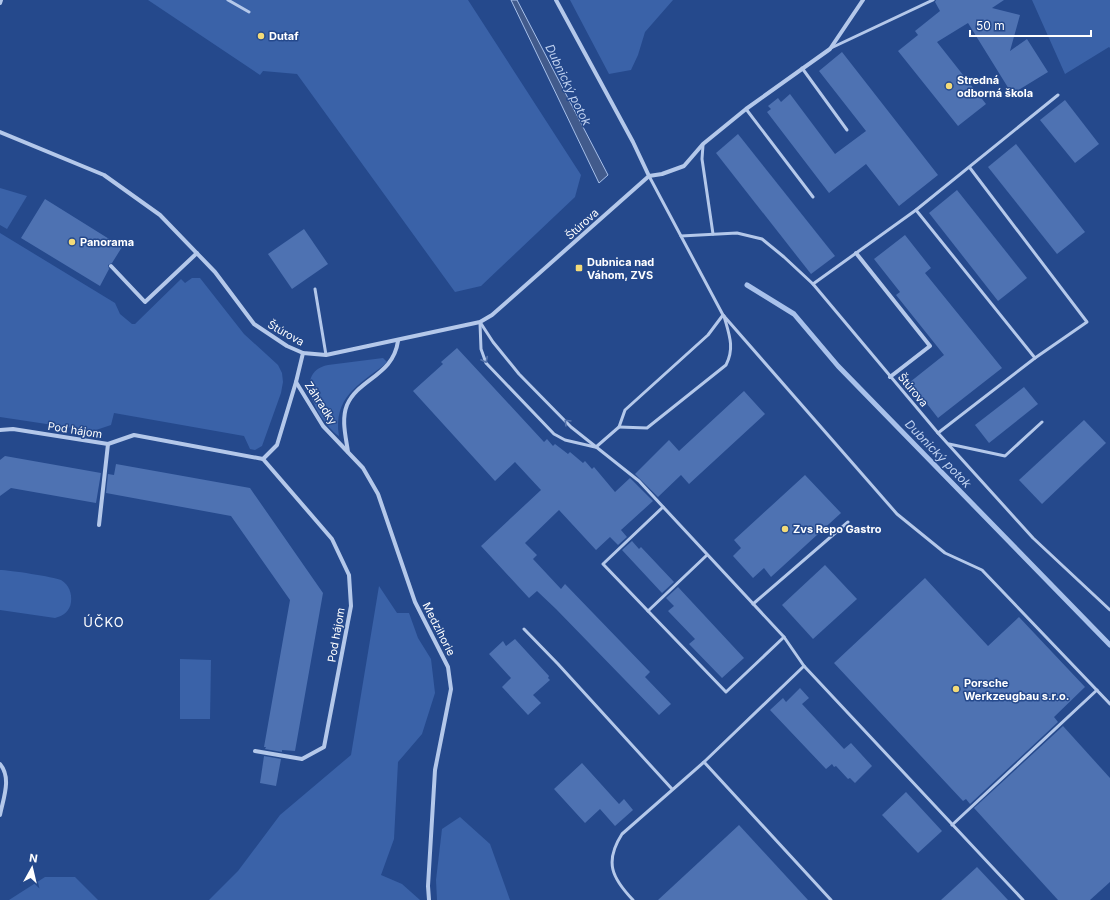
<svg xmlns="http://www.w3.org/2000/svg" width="1110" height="900" viewBox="0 0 1110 900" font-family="Inter,sans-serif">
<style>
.green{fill:#3a62a8}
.water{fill:#425b8c;stroke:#a8c1eb}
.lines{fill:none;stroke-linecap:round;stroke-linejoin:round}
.stream{stroke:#a8c1eb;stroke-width:5}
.building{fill:#4e72b2}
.service{stroke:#b4c8ea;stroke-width:3}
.minor{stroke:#b4c8ea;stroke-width:4}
.oneway{stroke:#5775ad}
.poi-dot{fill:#f4db78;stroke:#25498c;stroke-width:1.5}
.labels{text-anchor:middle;stroke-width:3;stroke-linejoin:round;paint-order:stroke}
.poi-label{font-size:11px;font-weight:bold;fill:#fff;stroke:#25498c;text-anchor:start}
.street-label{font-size:11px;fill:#fff;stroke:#25498c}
.water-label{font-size:12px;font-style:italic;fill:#c0d2f1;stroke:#25498c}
.quarter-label{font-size:13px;letter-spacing:1px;fill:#fff;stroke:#25498c}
</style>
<rect width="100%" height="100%" fill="#25498c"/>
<g class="green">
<path d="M148 0H468L581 175 575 197 481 286 455 292 297 74 263 71 260 75Z"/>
<path d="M570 0H673L645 32 638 55 631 70 609 74Z"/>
<path d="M1032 0H1110V48L1109 47 1065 74Z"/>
<path d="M0 188 27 196 7 229 0 225Z"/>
<path d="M0 233 115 303 120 314 132 324H135L181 279 185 283 192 278H200L244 334 278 365 282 373 283 382 281 393 262 446 255 450 250 449 244 436 114 413 111 425 93 431 0 417Z"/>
<path d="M383 358 387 362 384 365C358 385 333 398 339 436 320 423 290 373 328 365Z"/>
<path d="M0 570C9 570 54 577 61 580 69 585 72 593 71 602 70 611 63 616 55 618L0 610Z"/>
<path d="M379 586 397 613H409L418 638 431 659 435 693 422 734 398 762 394 839 381 875 402 884 420 900H209L238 871 280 815 351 755Z"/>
<path d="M180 659 211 660 210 719H180Z"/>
<path d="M460 817 490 844 510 900H437L436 880 442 829Z"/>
<path d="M45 877H75L98 900H9Z"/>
</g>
<path class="water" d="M511 0H517L608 175 599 183Z"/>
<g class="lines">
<path class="stream" d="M747 285 794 314 838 366 1110 645"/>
</g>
<g class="building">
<path d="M936 0H1004L992 8 1020 15 1010 51 1027 39 1048 72 1012 94 968 23 937 42 986 104 958 126 898 51 918 35 915 31 940 11 935 2Z"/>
<path d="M842 52 938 175 899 206 866 164 829 193 767 112 771 109 768 106 778 98 781 102 790 94 835 154 866 131 819 71Z"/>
<path d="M1065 100 1099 144 1075 163 1040 120Z"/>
<path d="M738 134 835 256 811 274 716 153Z"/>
<path d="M1016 144 1085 232 1057 254 988 167Z"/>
<path d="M957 190 1027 278 998 301 929 213Z"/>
<path d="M45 199 122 247 112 263 108 265 109 269 100 286 21 238Z"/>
<path d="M304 229 328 264 292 289 268 254Z"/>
<path d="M905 235 931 268 925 273 1002 368 938 418 910 382 944 355 896 295 900 292 874 259Z"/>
<path d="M457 348 544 442 547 439 553 446 555 444 568 454 570 452 583 463 585 461 592 469 594 467 615 492 630 478 653 501 621 530 627 537 618 545 610 537 596 550 559 510 525 543 537 555 533 559 561 589 565 584 650 672 645 677 671 704 659 715 556 609 537 591 529 598 481 546 541 490 515 462 495 481 413 391 443 364 441 362Z"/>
<path d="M1024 387 1038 404 989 443 975 425Z"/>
<path d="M744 391 765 414 689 484 681 475 658 497 635 474 669 440 679 451Z"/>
<path d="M1084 420 1106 443 1042 504 1019 480Z"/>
<path d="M5 456 101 473 96 503 11 488 0 496V460Z"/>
<path d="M116 464 250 488 323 593 295 751 282 750V752L265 749 266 747H264L290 600 231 516 106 493 108 474 114 475Z"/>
<path d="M805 475 841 513 771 577 764 568 753 578 733 556 741 548 734 540Z"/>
<path d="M632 541 639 549 641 547 674 582 662 593 622 550Z"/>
<path d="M825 565 857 599 813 639 782 605Z"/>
<path d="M925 578 988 646 1019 617 1085 687 1054 717 1058 722 970 804 966 799 963 801 834 663Z"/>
<path d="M678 587 744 658 722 678 689 644 695 639 668 611 674 606 666 598Z"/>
<path d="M515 639 549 676 548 678 550 680 533 695 541 703 528 715 502 687 511 678 489 654 503 641 506 646Z"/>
<path d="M800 688 809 698 802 704 844 749 851 743 872 766 855 783 850 778 848 779 836 766 834 767 832 764 826 769 770 710 783 698 786 702Z"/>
<path d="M1063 726 1110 778V882L1090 900H1058L974 808Z"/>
<path d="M264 756 281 759 276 786 260 783Z"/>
<path d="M582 763 619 804 624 799 633 810 615 826 600 809 585 823 554 789Z"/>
<path d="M906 792 942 831 918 853 882 815Z"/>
<path d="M739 825 808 900H658Z"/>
<path d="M977 867 1008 900H941Z"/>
</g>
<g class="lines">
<g class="service">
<path d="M228 0 249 12"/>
<path d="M831 48 933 0"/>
<path d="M802 68 847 130"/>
<path d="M746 109 813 197"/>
<path d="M703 145 702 159 713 234"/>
<path d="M649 176 723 315 897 514 945 553 982 570 1110 704"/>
<path d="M916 210 1035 358"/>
<path d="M681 236 737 233 762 239 784 257 813 284 938 433 1033 538 1110 610"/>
<path d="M813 284 916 210 1058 95"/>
<path d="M315 289 326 355"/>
<path d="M480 322 493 342 519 374 571 427 639 481 784 637 804 666 1023 900"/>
<path d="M480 323 481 349 486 363 554 434 565 440 595 447"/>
<path d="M619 427 647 428 726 365C735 348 729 334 724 316"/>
<path d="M938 433 1035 358 1087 322 970 168"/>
<path d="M949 444 1005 456 1042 422"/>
<path d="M596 447 619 427 625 410 708 335 723 315"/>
<path d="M663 507 603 564 648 611 707 555"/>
<path d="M753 604 848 522"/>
<path d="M648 611 726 692 784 637"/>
<path d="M524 629 558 664 672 789"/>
<path d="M704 762 831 900"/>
<path d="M952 825 1097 690"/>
<path d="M633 900C612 878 604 862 622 834L704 762 804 666"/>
</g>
<g class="minor">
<path d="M0 3 1 0"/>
<path d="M0 132 104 175 160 215 215 272 254 324 287 346 303 353 326 355 480 322 492 315 649 176 633 142 556 0"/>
<path d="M649 176 662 174 684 166 703 144 746 109 830 49 863 0"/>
<path d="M856 253 930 346 890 377"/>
<path d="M111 266 145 302 197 253"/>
<path d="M296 382 323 426 363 468 378 494 415 602 448 667 451 689 435 770 428 886 429 900"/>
<path d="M0 430 13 429 108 444 134 435 263 459 332 539 349 575 351 606 324 747 302 759 255 751"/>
<path d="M348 452C346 437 341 420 347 405 359 378 393 376 398 341"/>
<path d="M263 459 277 445 296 382 303 353"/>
<path d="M99 525 108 444"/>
<path d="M0 764C12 778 3 799 0 815"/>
</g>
</g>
<defs><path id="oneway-chevron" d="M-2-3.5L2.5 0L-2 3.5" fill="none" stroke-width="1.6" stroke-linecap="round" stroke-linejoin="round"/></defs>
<g class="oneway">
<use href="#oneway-chevron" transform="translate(485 360) rotate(63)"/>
<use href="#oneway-chevron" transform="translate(567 422) rotate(-135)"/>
</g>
<g class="poi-dot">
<circle cx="261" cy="36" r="4"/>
<circle cx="949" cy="86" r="4"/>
<circle cx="72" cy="242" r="4"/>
<rect x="575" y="264" width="8" height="8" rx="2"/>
<circle cx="785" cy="529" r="4"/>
<circle cx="956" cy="689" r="4"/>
</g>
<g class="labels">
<g class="poi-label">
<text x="269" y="40">Dutaf</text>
<text x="957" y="84">Stredná<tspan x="957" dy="13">odborná škola</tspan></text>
<text x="80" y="246">Panorama</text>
<text x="587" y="266">Dubnica nad<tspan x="587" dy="13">Váhom, ZVS</tspan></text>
<text x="793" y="533">Zvs Repo Gastro</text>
<text x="964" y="687">Porsche<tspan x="964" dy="13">Werkzeugbau s.r.o.</tspan></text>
</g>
<g class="street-label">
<text transform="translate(582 224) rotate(-42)" y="4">Štúrova</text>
<text transform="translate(286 333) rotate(29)" y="4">Štúrova</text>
<text transform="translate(913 390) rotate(50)" y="4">Štúrova</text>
<text transform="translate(321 403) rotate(57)" y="4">Záhradky</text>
<text transform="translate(75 430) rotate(9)" y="4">Pod hájom</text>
<text transform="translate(439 629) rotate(63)" y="4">Medzihorie</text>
<text transform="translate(336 635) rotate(-80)" y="4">Pod hájom</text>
</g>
<g class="water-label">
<text transform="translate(568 85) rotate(64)" y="4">Dubnický potok</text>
<text transform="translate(938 454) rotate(46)" y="4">Dubnický potok</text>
</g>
<g class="quarter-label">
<text x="104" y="627">ÚČKO</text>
</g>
</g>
<g transform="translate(32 868) rotate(8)" stroke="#25498c" stroke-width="3" paint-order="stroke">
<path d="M0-3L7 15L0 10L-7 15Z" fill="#ffffff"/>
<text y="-6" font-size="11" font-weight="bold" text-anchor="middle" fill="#ffffff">N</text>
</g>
<path d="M970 30v6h121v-6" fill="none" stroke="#ffffff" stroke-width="2"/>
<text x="976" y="30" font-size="12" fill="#ffffff" stroke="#25498c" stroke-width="3" paint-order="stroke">50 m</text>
</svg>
